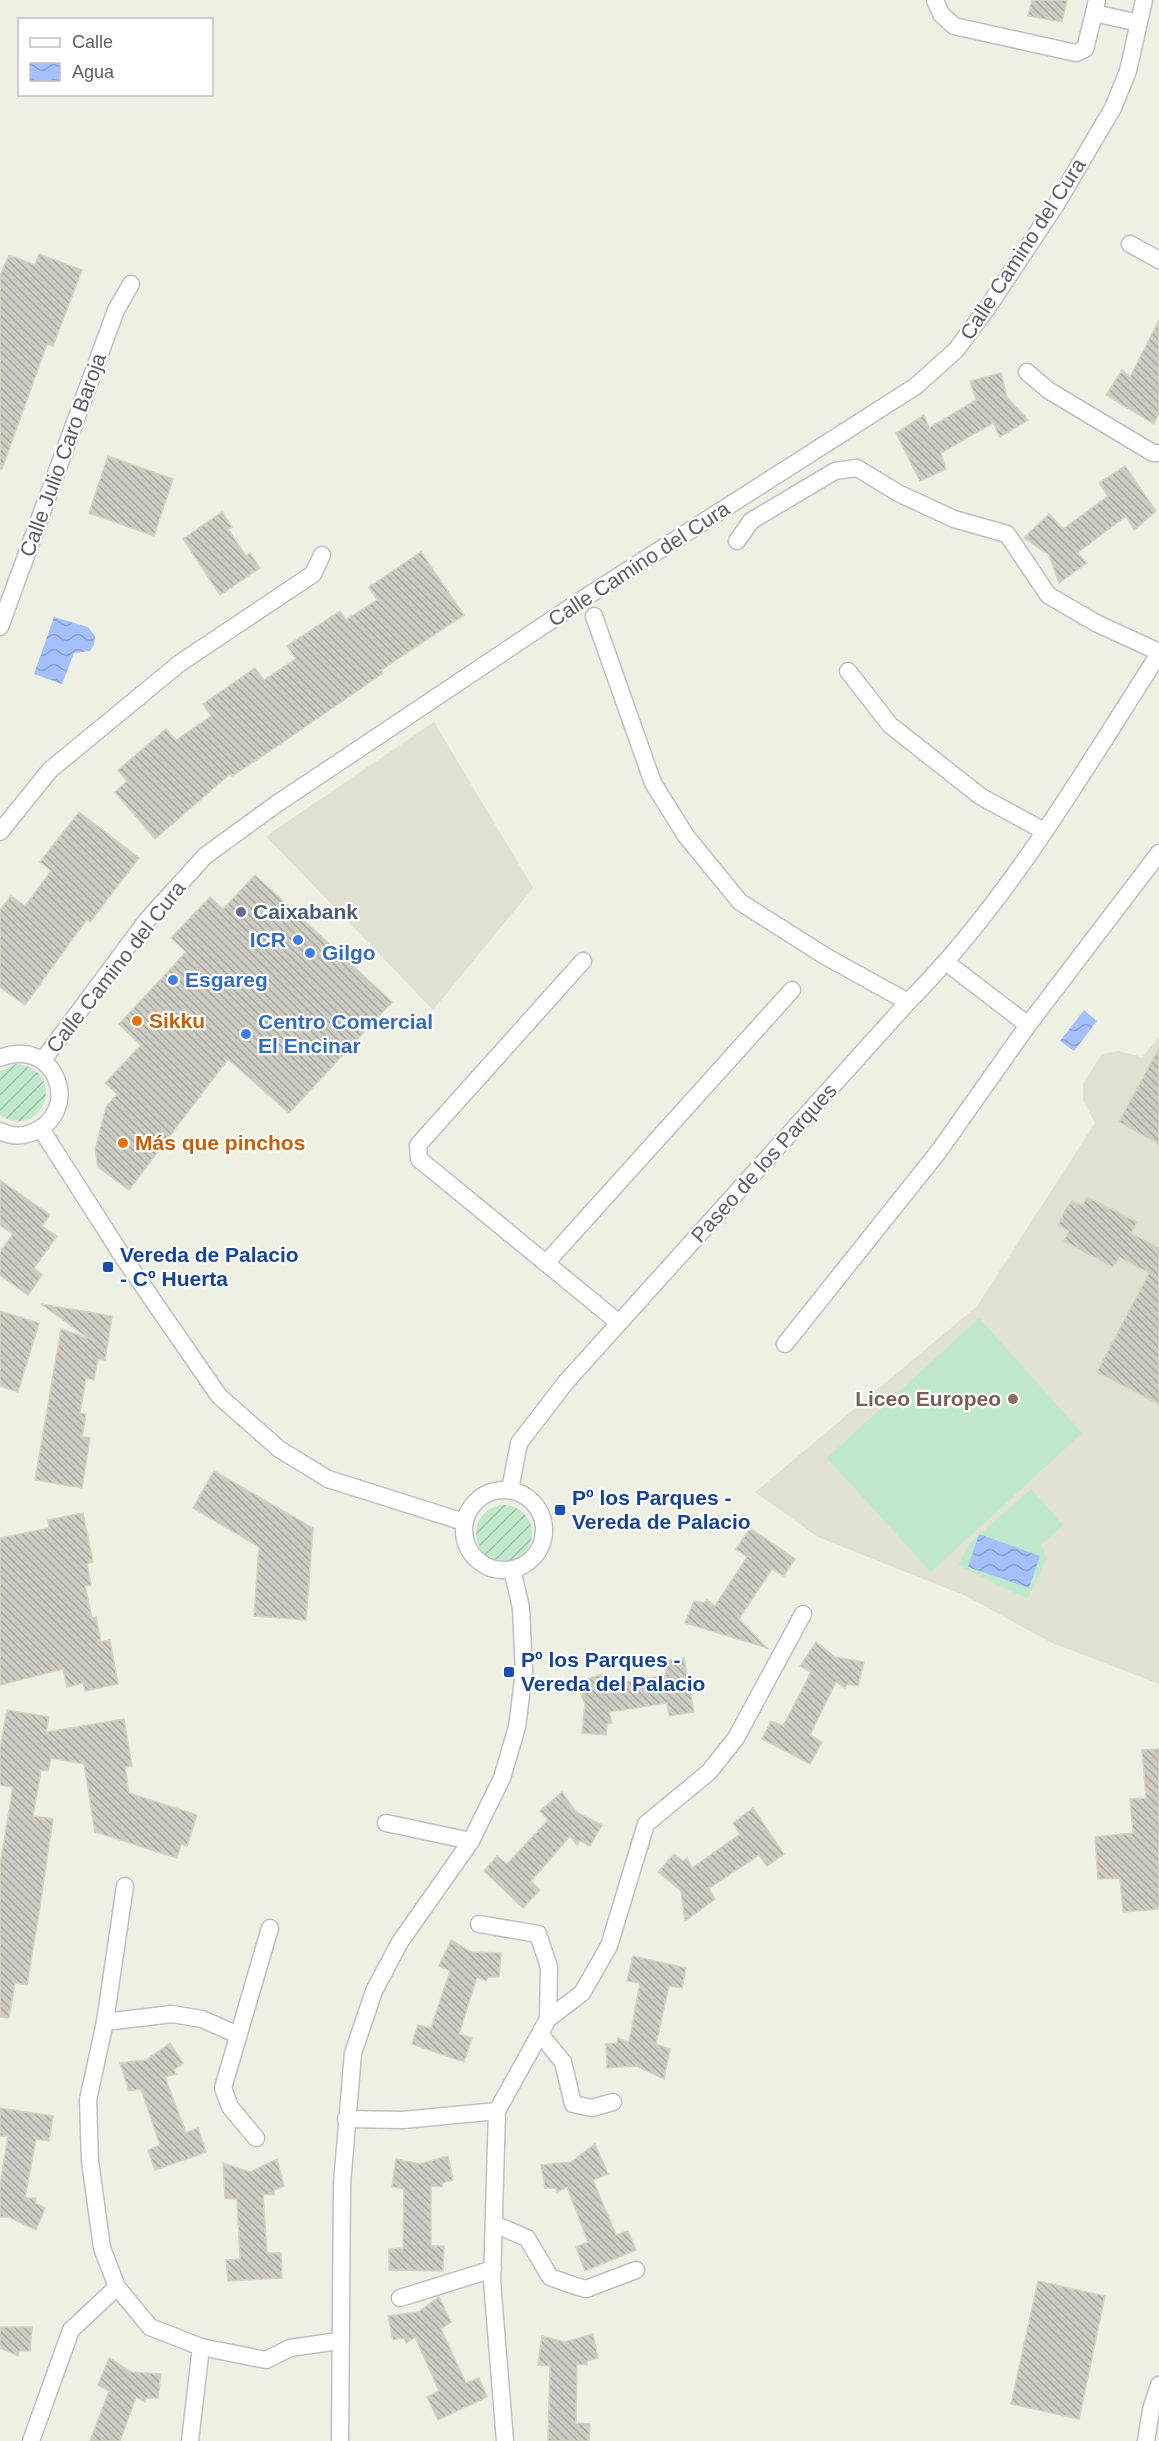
<svg xmlns="http://www.w3.org/2000/svg" width="1159" height="2441" viewBox="0 0 1159 2441" font-family="Helvetica,sans-serif">
<style>
.education{fill:#e0e0d3}
.garden{fill:url(#garden-furrows)}
.pitch{fill:#bfe9ca}
.water{fill:url(#water-waves)}
.building{fill:url(#building-back-hatch);stroke:#d5d4c2;stroke-width:1.5}
.lines{fill:none;stroke-linecap:round;stroke-linejoin:round}
.minor-casing{stroke:#bebfc6;stroke-width:19}
.minor{stroke:#fff;stroke-width:16}
.service-dot{fill:#5c6f8a;stroke:#fff;stroke-width:2}
.shop-dot{fill:#3f7fe0;stroke:#fff;stroke-width:2}
.food-dot{fill:#e8710a;stroke:#fff;stroke-width:2}
.transit-dot{fill:#1a4fb4;stroke:#fff;stroke-width:2}
.education-dot{fill:#8d6e63;stroke:#fff;stroke-width:2}
.labels{text-anchor:middle;stroke-width:4.5;stroke-linejoin:round;paint-order:stroke}
.street-label{font-size:21px;fill:#5c5e66;stroke:#fff}
.service-label{font-size:21px;font-weight:bold;fill:#4e5e75;stroke:#fff;text-anchor:start}
.shop-label{font-size:21px;font-weight:bold;fill:#366cbe;stroke:#fff;text-anchor:start}
.food-label{font-size:21px;font-weight:bold;fill:#c56008;stroke:#fff;text-anchor:start}
.transit-label{font-size:21px;font-weight:bold;fill:#164399;stroke:#fff;text-anchor:start}
.education-label{font-size:21px;font-weight:bold;fill:#785e54;stroke:#fff;text-anchor:end}
</style>
<defs>
<pattern id="garden-furrows" width="10" height="10" patternUnits="userSpaceOnUse" patternTransform="scale(1.5)"><rect width="10" height="10" fill="#bfe9ca"/><path d="M-1 1l2-2M0 10L10 0M9 11l2-2" fill="none" stroke="#9ec0a8"/></pattern>
<pattern id="water-waves" width="16" height="10" patternUnits="userSpaceOnUse" patternTransform="scale(1.5)"><rect width="16" height="10" fill="#a4c0ff"/><path d="M0 5q4-4 8 0t8 0" fill="none" stroke="#899fd2"/></pattern>
<pattern id="building-back-hatch" width="6" height="6" patternUnits="userSpaceOnUse" patternTransform="scale(1.5)"><rect width="6" height="6" fill="#cdccc3"/><path d="M-1 5l2 2M0 0l6 6M5-1l2 2" fill="none" stroke="#aaa9a2"/></pattern>
</defs>
<rect width="100%" height="100%" fill="#eff0e4"/>
<g class="education">
<path d="M434 722 533 888 433 1010 266 836Z"/>
<path d="M1159 1037V1684L1050 1642 966 1596 818 1537 755 1492 977 1306 1095 1123 1083 1100V1083L1102 1054 1119 1051 1142 1057Z"/>
</g>
<g class="garden">
<path d="M16 1064C71 1070 41 1143 0 1115V1071Z"/>
<circle cx="504" cy="1533" r="28"/>
</g>
<g class="pitch">
<path d="M979 1318 1082 1433 931 1572 827 1458Z"/>
<path d="M1031 1489 1063 1525 1041 1545 1047 1558 1027 1599 958 1565 970 1543Z"/>
</g>
<g class="water">
<path d="M54 617 88 627 95 636 94 645 90 651 74 653 62 684 34 674Z"/>
<path d="M1084 1010 1097 1021 1074 1051 1060 1041Z"/>
<path d="M979 1534 1040 1556 1029 1588 968 1567Z"/>
</g>
<g class="building">
<path d="M1032 0H1067L1062 22 1028 16Z"/>
<path d="M39 254 82 270 53 346 47 344 2 469H0V276L9 255 35 265Z"/>
<path d="M1159 320V413L1154 424 1106 395 1122 370 1130 377Z"/>
<path d="M1001 373 1007 397 1028 420 1000 437 993 423 941 453 946 469 920 481 896 433 924 415 929 428 976 400 970 381Z"/>
<path d="M108 456 173 479 154 536 89 513Z"/>
<path d="M1125 466 1156 511 1134 530 1126 516 1077 553 1087 563 1059 583 1049 555 1024 538 1049 514 1063 529 1108 496 1099 483Z"/>
<path d="M222 512 232 527 228 529 246 556 250 553 260 568 220 595 183 539Z"/>
<path d="M421 552 464 615 381 670 383 673 276 747 232 776 230 774 155 839 115 792 127 781 118 770 166 729 176 740 211 716 203 704 255 668 264 680 296 659 287 646 340 611 346 620 377 600 369 587Z"/>
<path d="M79 812 139 858 90 922 87 919 25 1005 0 987V910L11 896 25 906 51 871 40 862Z"/>
<path d="M255 875 392 1002 289 1113 228 1059 129 1190 98 1167 95 1150 106 1107 117 1094 105 1083 141 1045 119 1024 186 952 171 938 210 897 223 909Z"/>
<path d="M1159 1048V1144L1119 1122Z"/>
<path d="M0 1180 50 1215 42 1226 57 1236 34 1268 42 1275 28 1295 0 1275V1252L13 1234 0 1225Z"/>
<path d="M1087 1197 1137 1222 1131 1233 1159 1248V1404L1097 1372 1149 1273 1119 1257 1113 1267 1064 1241 1069 1231 1058 1225 1067 1207 1072 1201 1082 1206Z"/>
<path d="M41 1304 112 1316 105 1360 98 1359 94 1380 86 1378 80 1413 86 1414 82 1437 90 1438 82 1488 35 1480 61 1329 88 1338Z"/>
<path d="M0 1311 39 1323 18 1392 0 1386Z"/>
<path d="M214 1471 313 1528 306 1620 254 1616 259 1547 193 1508Z"/>
<path d="M83 1513 93 1562 87 1564 91 1585 85 1586 92 1618 96 1617 101 1642 110 1640 118 1684 85 1691 83 1683 67 1687 63 1669 0 1685V1538L49 1528 48 1520Z"/>
<path d="M750 1528 795 1559 784 1576 772 1569 739 1619 767 1648 685 1623 694 1601 704 1603 707 1600 715 1606 747 1557 736 1549Z"/>
<path d="M816 1642 835 1657 864 1662 858 1686 847 1684 845 1688 836 1682 810 1735 822 1742 810 1764 762 1739 771 1721 783 1726 811 1672 800 1666Z"/>
<path d="M684 1658 694 1712 669 1716 667 1703 609 1712 612 1723 607 1724 606 1735 582 1733 585 1704 576 1682 603 1674 607 1685 666 1675 664 1661Z"/>
<path d="M7 1710 49 1717 46 1732 124 1719 132 1766 125 1767 129 1793 197 1815 187 1846 181 1844 177 1858 95 1832 84 1764 51 1758 48 1771 41 1770 33 1816 53 1819 39 1913 27 1985 15 1983 9 2018 0 2017V1865L13 1787 0 1785V1749Z"/>
<path d="M1159 1749V1909L1123 1912 1120 1878 1098 1879 1095 1837 1133 1833 1130 1799 1146 1798 1142 1750Z"/>
<path d="M562 1792 576 1812 602 1825 590 1846 580 1841 577 1845 570 1836 531 1881 540 1890 523 1908 484 1871 497 1856 507 1864 548 1820 540 1811Z"/>
<path d="M753 1808 784 1854 767 1866 759 1855 709 1888 715 1899 685 1921 681 1891 658 1872 674 1854 683 1861 687 1858 692 1868 740 1834 733 1823Z"/>
<path d="M451 1940 471 1952 501 1953 499 1977H488L486 1981 477 1977 459 2034 472 2038 464 2062 412 2044 418 2025 431 2028 450 1971 439 1966Z"/>
<path d="M633 1956 686 1968 682 1988 669 1986 656 2044 670 2049 664 2079 636 2066 607 2068 606 2044 617 2043 618 2038 629 2042 640 1983 627 1981Z"/>
<path d="M170 2043 183 2063 174 2070 176 2074 165 2077 186 2133 198 2128 206 2152 155 2170 148 2150 160 2145 141 2089 129 2091 120 2063 146 2060Z"/>
<path d="M0 2108 53 2116 49 2141 36 2139 25 2198H36L35 2203 45 2208 36 2230 9 2217H0V2185L8 2136H0Z"/>
<path d="M595 2144 608 2174 593 2180 616 2235 628 2231 636 2250 585 2271 576 2247 588 2242 567 2187 557 2192 556 2188H545L541 2165 571 2162Z"/>
<path d="M448 2156 453 2180 442 2183V2187L431 2186V2246H444L443 2271 389 2270V2249L403 2248 404 2189 392 2187 396 2159 419 2164Z"/>
<path d="M277 2159 284 2186 274 2190V2195L263 2194 267 2253H281L282 2278 228 2281 226 2260 240 2259 237 2199 225 2198 223 2163 250 2172Z"/>
<path d="M1038 2281 1105 2296 1079 2419 1011 2404Z"/>
<path d="M439 2297 451 2322 441 2329 466 2383 479 2378 487 2397 438 2420 427 2397 439 2391 415 2337 406 2343 404 2338 393 2340 388 2316 418 2312Z"/>
<path d="M0 2327H32L30 2351H19L18 2356 0 2348Z"/>
<path d="M593 2334 598 2358 587 2361V2365L577 2364 576 2423 590 2424 589 2441H548L550 2366 538 2365 542 2336 565 2342Z"/>
<path d="M109 2358 131 2372 161 2374 158 2398H146L145 2402 136 2397 120 2441H90L109 2391 98 2385Z"/>
</g>
<g class="lines">
<defs>
<g id="minor">
<path d="M935 0 941 14 954 26 1076 53 1085 49 1094 13"/>
<path d="M1097 0 1094 13 1139 23"/>
<path d="M1130 244 1159 260"/>
<path d="M1027 372 1048 390 1153 453H1159"/>
<path d="M737 541 751 521 835 471 857 468 898 493 954 519 1007 534 1048 595 1096 623 1159 652"/>
<path d="M594 616 653 783 686 836 740 902 825 956 908 1002"/>
<path d="M0 627 116 310 131 284"/>
<path d="M848 671 890 725 980 796 1044 831"/>
<path d="M0 832 50 770 180 663 313 574 322 555"/>
<path d="M583 961 418 1145 419 1159 619 1323"/>
<path d="M947 963 1028 1025"/>
<path d="M0 1058C55 1035 85 1112 31 1133 21 1137 10 1136 0 1131"/>
<path d="M43 1060 147 920 205 856 275 805 586 597 916 386 956 350 988 307 1057 203 1113 108 1128 71 1144 0"/>
<path d="M41 1129 123 1257 219 1396 279 1449 328 1479 464 1522"/>
<path d="M546 1263 792 990"/>
<path d="M785 1344 939 1151 1028 1025 1159 853"/>
<path d="M510 1490 519 1443 566 1382 908 1002C1009 901 1082 773 1159 654"/>
<circle cx="504" cy="1530" r="40"/>
<path d="M386 1823 471 1841"/>
<path d="M479 1924 538 1934 549 1967 548 2019 497 2111 492 2281 505 2441"/>
<path d="M548 2019 582 1993 609 1946 646 1824 709 1772 736 1738 803 1614"/>
<path d="M105 2022 125 1886"/>
<path d="M540 2034 563 2062 573 2104 592 2108 613 2102"/>
<path d="M238 2035 202 2019 172 2014 105 2022 88 2100 90 2161 102 2248 117 2287 150 2327 201 2347 266 2360 290 2348 339 2341"/>
<path d="M346 2119 403 2120 497 2111"/>
<path d="M256 2138 230 2107 223 2088 270 1928"/>
<path d="M494 2224 527 2238 550 2277 572 2285 586 2289 636 2270"/>
<path d="M400 2298 493 2269"/>
<path d="M31 2441 71 2330 117 2287"/>
<path d="M190 2441 201 2347"/>
<path d="M340 2441 342 2184 353 2053 374 1991 400 1942 471 1841 502 1778 517 1727 524 1672 521 1608 512 1569"/>
<path d="M1146 2441 1151 2410 1159 2385"/>
</g>
</defs>
<use href="#minor" class="minor-casing"/>
<use href="#minor" class="minor"/>
</g>
<circle class="service-dot" cx="241" cy="912" r="6"/>
<g class="shop-dot">
<circle cx="298" cy="940" r="6"/>
<circle cx="310" cy="953" r="6"/>
<circle cx="173" cy="980" r="6"/>
<circle cx="246" cy="1034" r="6"/>
</g>
<g class="food-dot">
<circle cx="137" cy="1021" r="6"/>
<circle cx="123" cy="1143" r="6"/>
</g>
<g class="transit-dot">
<rect x="102" y="1261" width="12" height="12" rx="3"/>
<rect x="554" y="1504" width="12" height="12" rx="3"/>
<rect x="503" y="1666" width="12" height="12" rx="3"/>
</g>
<circle class="education-dot" cx="1013" cy="1399" r="6"/>
<g class="labels">
<g class="street-label">
<text transform="translate(1023 249) rotate(-57)" y="7">Calle Camino del Cura</text>
<text transform="translate(63 455) rotate(-70)" y="7">Calle Julio Caro Baroja</text>
<text transform="translate(639 564) rotate(-33)" y="7">Calle Camino del Cura</text>
<text transform="translate(116 967) rotate(-52)" y="7">Calle Camino del Cura</text>
<text transform="translate(764 1163) rotate(-48)" y="7">Paseo de los Parques</text>
</g>
<g class="service-label">
<text x="253" y="919">Caixabank</text>
</g>
<g class="shop-label">
<text x="286" y="947" text-anchor="end">ICR</text>
<text x="322" y="960">Gilgo</text>
<text x="185" y="987">Esgareg</text>
<text x="258" y="1029">Centro Comercial<tspan x="258" dy="24">El Encinar</tspan></text>
</g>
<g class="food-label">
<text x="149" y="1028">Sikku</text>
<text x="135" y="1150">Más que pinchos</text>
</g>
<g class="transit-label">
<text x="120" y="1262">Vereda de Palacio<tspan x="120" dy="24">- Cº Huerta</tspan></text>
<text x="572" y="1505">Pº los Parques -<tspan x="572" dy="24">Vereda de Palacio</tspan></text>
<text x="521" y="1667">Pº los Parques -<tspan x="521" dy="24">Vereda del Palacio</tspan></text>
</g>
<g class="education-label">
<text x="1001" y="1406">Liceo Europeo</text>
</g>
</g>
<rect x="18" y="18" width="195" height="78" fill="#ffffff" stroke="#bebfc2" stroke-width="1.5"/>
<rect x="30" y="38" width="30" height="9" fill="#ffffff" stroke="#bebfc2" stroke-width="1.5"/>
<text x="72" y="48" font-size="18" fill="#5c5e66">Calle</text>
<rect x="30" y="63" width="30" height="18" fill="url(#water-waves)" stroke="#bebfc2" stroke-width="1.5"/>
<text x="72" y="78" font-size="18" fill="#5c5e66">Agua</text>
</svg>
